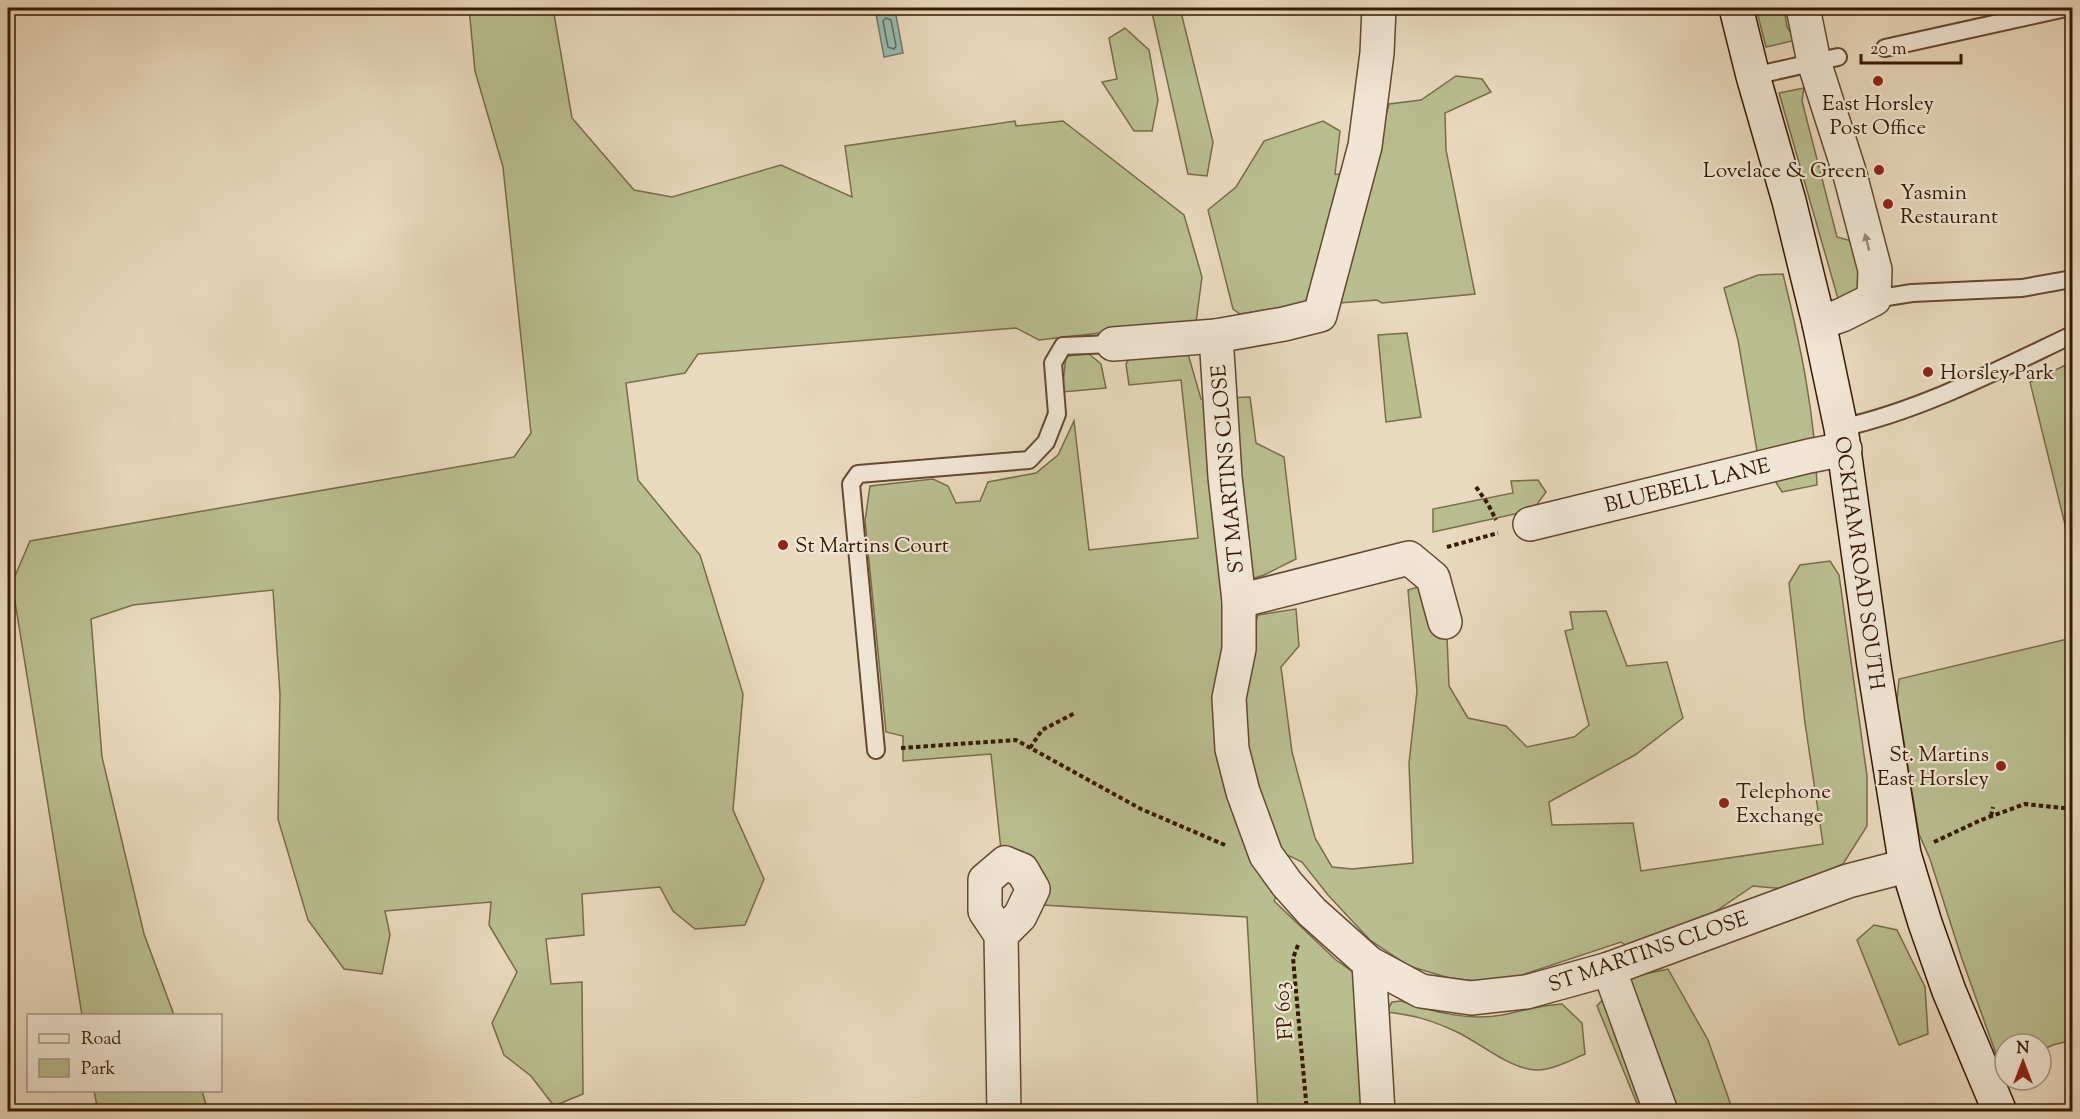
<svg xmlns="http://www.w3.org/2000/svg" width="2080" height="1119" viewBox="0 0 2080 1119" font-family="'Sorts Mill Goudy',serif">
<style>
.green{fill:#b9be8f;stroke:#786c48;stroke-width:1.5}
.water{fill:#97bab2;stroke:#707a6b;stroke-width:1.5}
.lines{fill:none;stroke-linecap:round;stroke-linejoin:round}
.shore{stroke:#666a5a;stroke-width:1.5}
.service-casing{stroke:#634930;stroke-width:20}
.minor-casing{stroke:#634930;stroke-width:36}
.secondary-casing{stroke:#361901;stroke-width:36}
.path{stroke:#361901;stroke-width:4;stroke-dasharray:4.5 3;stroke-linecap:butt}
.service{stroke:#f1e6d5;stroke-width:16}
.minor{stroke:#f1e6d5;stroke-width:33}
.secondary{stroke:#f1e6d5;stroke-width:33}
.oneway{fill:#9d8a76}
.poi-dot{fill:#8f2418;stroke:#f1e6d5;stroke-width:2}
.labels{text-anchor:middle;stroke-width:4.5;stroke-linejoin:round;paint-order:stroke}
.poi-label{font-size:21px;fill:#361901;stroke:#f1e6d5;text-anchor:start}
.street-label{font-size:21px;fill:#361901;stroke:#f1e6d5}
</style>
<rect width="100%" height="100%" fill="#e9d9be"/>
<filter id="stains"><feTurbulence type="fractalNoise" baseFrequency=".00333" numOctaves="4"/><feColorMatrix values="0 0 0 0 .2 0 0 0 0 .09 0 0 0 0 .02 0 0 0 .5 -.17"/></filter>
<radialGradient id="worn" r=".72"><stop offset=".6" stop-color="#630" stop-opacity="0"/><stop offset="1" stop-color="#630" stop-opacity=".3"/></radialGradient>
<g class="green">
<path d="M469 8H553L572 118 634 190 672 197 781 165 852 197 845 146 1015 121 1016 126 1063 121 1184 215 1202 277 1196 322 1039 340 1016 328 698 354 685 373 626 383 638 480 700 555 743 694 733 810 764 879 745 925 695 929 673 911 660 887 582 894 584 935 546 939 551 984 582 982 583 1094 554 1106 531 1076 504 1055 492 1023 517 972 489 925 491 902 385 911 390 935 382 974 344 969 308 920 278 819 280 694 273 590 133 605 91 619 102 757 144 934 174 1015H82L12 583 30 541 514 457 531 433 503 167 475 71Z"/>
<path d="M1151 8H1180L1213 142 1207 176 1188 174Z"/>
<path d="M1756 8H1784L1787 27 1796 40 1766 47Z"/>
<path d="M1125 28 1149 50 1158 100 1152 131H1134L1102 82 1117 79 1109 38Z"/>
<path d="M1456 76 1482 79 1491 92 1445 113 1446 150 1475 294 1382 303 1377 300 1277 308 1240 314 1233 309 1208 210 1236 187 1264 141 1323 121 1340 131 1335 174 1370 177 1389 104 1421 100Z"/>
<path d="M1804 88 1802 101 1837 237 1855 242 1862 280 1852 298 1839 302 1779 93Z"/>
<path d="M1783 274C1800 343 1815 413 1817 485L1782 492 1757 451 1738 340 1724 288 1758 275Z"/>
<path d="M1407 333 1421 417 1386 422 1378 335Z"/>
<path d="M1186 347 1201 399 1250 397 1256 443 1284 457 1296 559 1264 575 1227 587 1228 645 1277 894 1274 901 1336 960 1353 972 1362 994 1370 1110 1258 1111 1247 917 1042 905 1038 865 1016 849 1001 850 991 754 903 761V736L886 732 865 521 870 486 933 479 948 486 956 503 980 501 988 482 1036 473 1058 455 1074 421 1089 550 1198 538 1181 380 1129 385 1126 364 1133 352Z"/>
<path d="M1089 354 1101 364 1106 388 1062 392 1066 356Z"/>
<path d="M2072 362V553L2030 382Z"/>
<path d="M1538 480 1546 492 1533 510 1433 532V509L1513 493 1511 481Z"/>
<path d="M1830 561 1839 575 1867 776V826L1843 864 1784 889 1753 886 1700 922 1629 948 1621 942 1507 980 1484 982 1449 978 1409 966 1370 940 1328 895 1302 862 1279 851 1252 784 1242 713 1245 657 1258 615 1296 609 1299 646 1281 667 1292 752 1315 838 1332 867 1352 869 1413 863 1409 763 1417 691 1408 590 1425 585 1447 636 1449 686 1468 718 1506 726 1527 747 1574 737 1589 725 1565 631 1573 629 1570 612 1606 611 1627 666 1667 662 1683 718 1635 755 1549 802 1552 825 1633 823 1641 871 1823 844 1805 723 1789 583 1800 565Z"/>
<path d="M2072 638V1040L2053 1045 2041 1050V1044H2005V1066L2001 1068 1962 959 1930 859 1919 834 1897 700 1899 679Z"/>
<path d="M1874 925 1897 930 1925 987 1928 1034 1899 1045 1857 940Z"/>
<path d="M1668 969 1708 1040 1733 1111H1640L1597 1006 1621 979Z"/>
<path d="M1401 1001C1433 1012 1468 1021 1502 1015 1523 1011 1541 1005 1562 1004L1582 1023 1585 1054C1571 1060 1553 1070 1537 1070 1509 1069 1482 1044 1457 1032 1431 1020 1414 1015 1386 1012L1392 1002Z"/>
<path d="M94 1091H202L208 1111H98Z"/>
</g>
<path class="water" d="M895 10 903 53 884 57 876 14Z"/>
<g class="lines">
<path class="shore" d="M886 18 891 20 896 46 894 49 888 47 883 21Z"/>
<defs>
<g id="service">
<path d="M1885 48 2066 8"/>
<path d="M1753 76 1838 57"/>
<path d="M1874 299 1912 293 2022 288 2072 279"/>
<path d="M1841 428C1922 410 1998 370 2072 335"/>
<path d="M876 750 851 484 858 474 1029 460 1046 442 1057 414 1053 363 1063 346 1113 344"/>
</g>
<g id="minor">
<path d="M1803 8 1814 62 1849 171 1875 270 1874 299 1842 315 1819 323"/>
<path d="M1216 336 1225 477 1239 601V649L1229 698 1232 749 1243 792 1266 855 1287 884 1312 912 1369 963 1421 991 1471 998 1526 992 1609 969 1848 881 1906 866"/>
<path d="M1113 344 1216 336 1284 324 1320 315 1365 146 1377 53 1379 8"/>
<path d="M1530 524 1809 456 1845 449"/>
<path d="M1239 601 1409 558 1433 578 1445 622"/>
<path d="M1001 935 1020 916 1033 889 1022 870 1005 863 985 880V911L1001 935 1004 1112"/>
<path d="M1369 963 1378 1112"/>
<path d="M1609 969 1661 1112"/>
</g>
<path id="secondary" d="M1736 8 1753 76 1789 201 1819 323 1841 428 1874 666 1904 854 1925 923 1949 991 2000 1112"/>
</defs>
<use href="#service" class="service-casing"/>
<use href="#minor" class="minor-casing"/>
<use href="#secondary" class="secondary-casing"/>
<g class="path">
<path d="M1476 487 1488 504 1496 520"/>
<path d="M1447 547 1498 533"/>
<path d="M901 748 1016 740 1141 809 1225 845"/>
<path d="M1030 748 1042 730 1075 713"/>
<path d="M1991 816 1993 807"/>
<path d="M1934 842 1981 820 2025 804 2072 809"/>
<path d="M1298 945 1293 958 1307 1112"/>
</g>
<use href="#service" class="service"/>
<use href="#minor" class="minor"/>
<use href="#secondary" class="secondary"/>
</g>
<defs><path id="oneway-solid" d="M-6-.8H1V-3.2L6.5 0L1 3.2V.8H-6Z" transform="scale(1.5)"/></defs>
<use class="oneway" href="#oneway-solid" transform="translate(1867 242) rotate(-104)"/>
<g class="poi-dot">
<circle cx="1878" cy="81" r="6"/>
<circle cx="1879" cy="170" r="6"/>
<circle cx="1888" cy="204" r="6"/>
<circle cx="1928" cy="372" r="6"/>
<circle cx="783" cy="545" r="6"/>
<circle cx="2001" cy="766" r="6"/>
<circle cx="1724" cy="803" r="6"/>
</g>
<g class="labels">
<g class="poi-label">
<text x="1878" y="110" text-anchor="middle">East Horsley<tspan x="1878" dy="24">Post Office</tspan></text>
<text x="1867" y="177" text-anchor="end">Lovelace &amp; Green</text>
<text x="1900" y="199">Yasmin<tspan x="1900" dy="24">Restaurant</tspan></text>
<text x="1940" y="379">Horsley Park</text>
<text x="795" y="552">St Martins Court</text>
<text x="1989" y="761" text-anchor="end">St. Martins<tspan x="1989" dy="24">East Horsley</tspan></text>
<text x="1736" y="798">Telephone<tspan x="1736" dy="24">Exchange</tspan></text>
</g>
<g class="street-label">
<text transform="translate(1227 469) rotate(-95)" y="7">ST MARTINS CLOSE</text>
<text transform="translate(1687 485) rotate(-14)" y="7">BLUEBELL LANE</text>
<text transform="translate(1860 563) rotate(82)" y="7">OCKHAM ROAD SOUTH</text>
<text transform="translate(1648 951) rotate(-19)" y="7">ST MARTINS CLOSE</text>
<text transform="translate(1283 1011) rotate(-95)" y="7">FP 603</text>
</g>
</g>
<rect width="2080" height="1119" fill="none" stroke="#e9d9be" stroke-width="30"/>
<rect x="9" y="9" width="2062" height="1101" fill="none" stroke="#361901" stroke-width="3"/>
<rect x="15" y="15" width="2050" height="1089" fill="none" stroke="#361901" stroke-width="1.5"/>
<rect x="27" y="1014" width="195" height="78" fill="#f1e6d5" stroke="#a69480" stroke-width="1.5"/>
<rect x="39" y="1034" width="30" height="9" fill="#f1e6d5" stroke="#a69480" stroke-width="1.5"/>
<text x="81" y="1044" font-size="18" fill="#361901">Road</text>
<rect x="39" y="1059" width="30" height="18" fill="#b9be8f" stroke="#a69480" stroke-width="1.5"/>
<text x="81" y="1074" font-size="18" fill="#361901">Park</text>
<g transform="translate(2023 1062)"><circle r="28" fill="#f1e6d5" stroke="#a69480" stroke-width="1.5"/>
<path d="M0-4.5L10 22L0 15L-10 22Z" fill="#8f2418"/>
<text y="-9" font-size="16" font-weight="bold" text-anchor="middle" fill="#361901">N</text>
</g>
<path d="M1861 54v9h100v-9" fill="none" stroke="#361901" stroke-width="3"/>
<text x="1870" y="54" font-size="18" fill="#361901" stroke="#f1e6d5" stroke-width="4.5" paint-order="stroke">20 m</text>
<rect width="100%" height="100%" filter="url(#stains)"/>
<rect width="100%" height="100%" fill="url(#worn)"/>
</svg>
